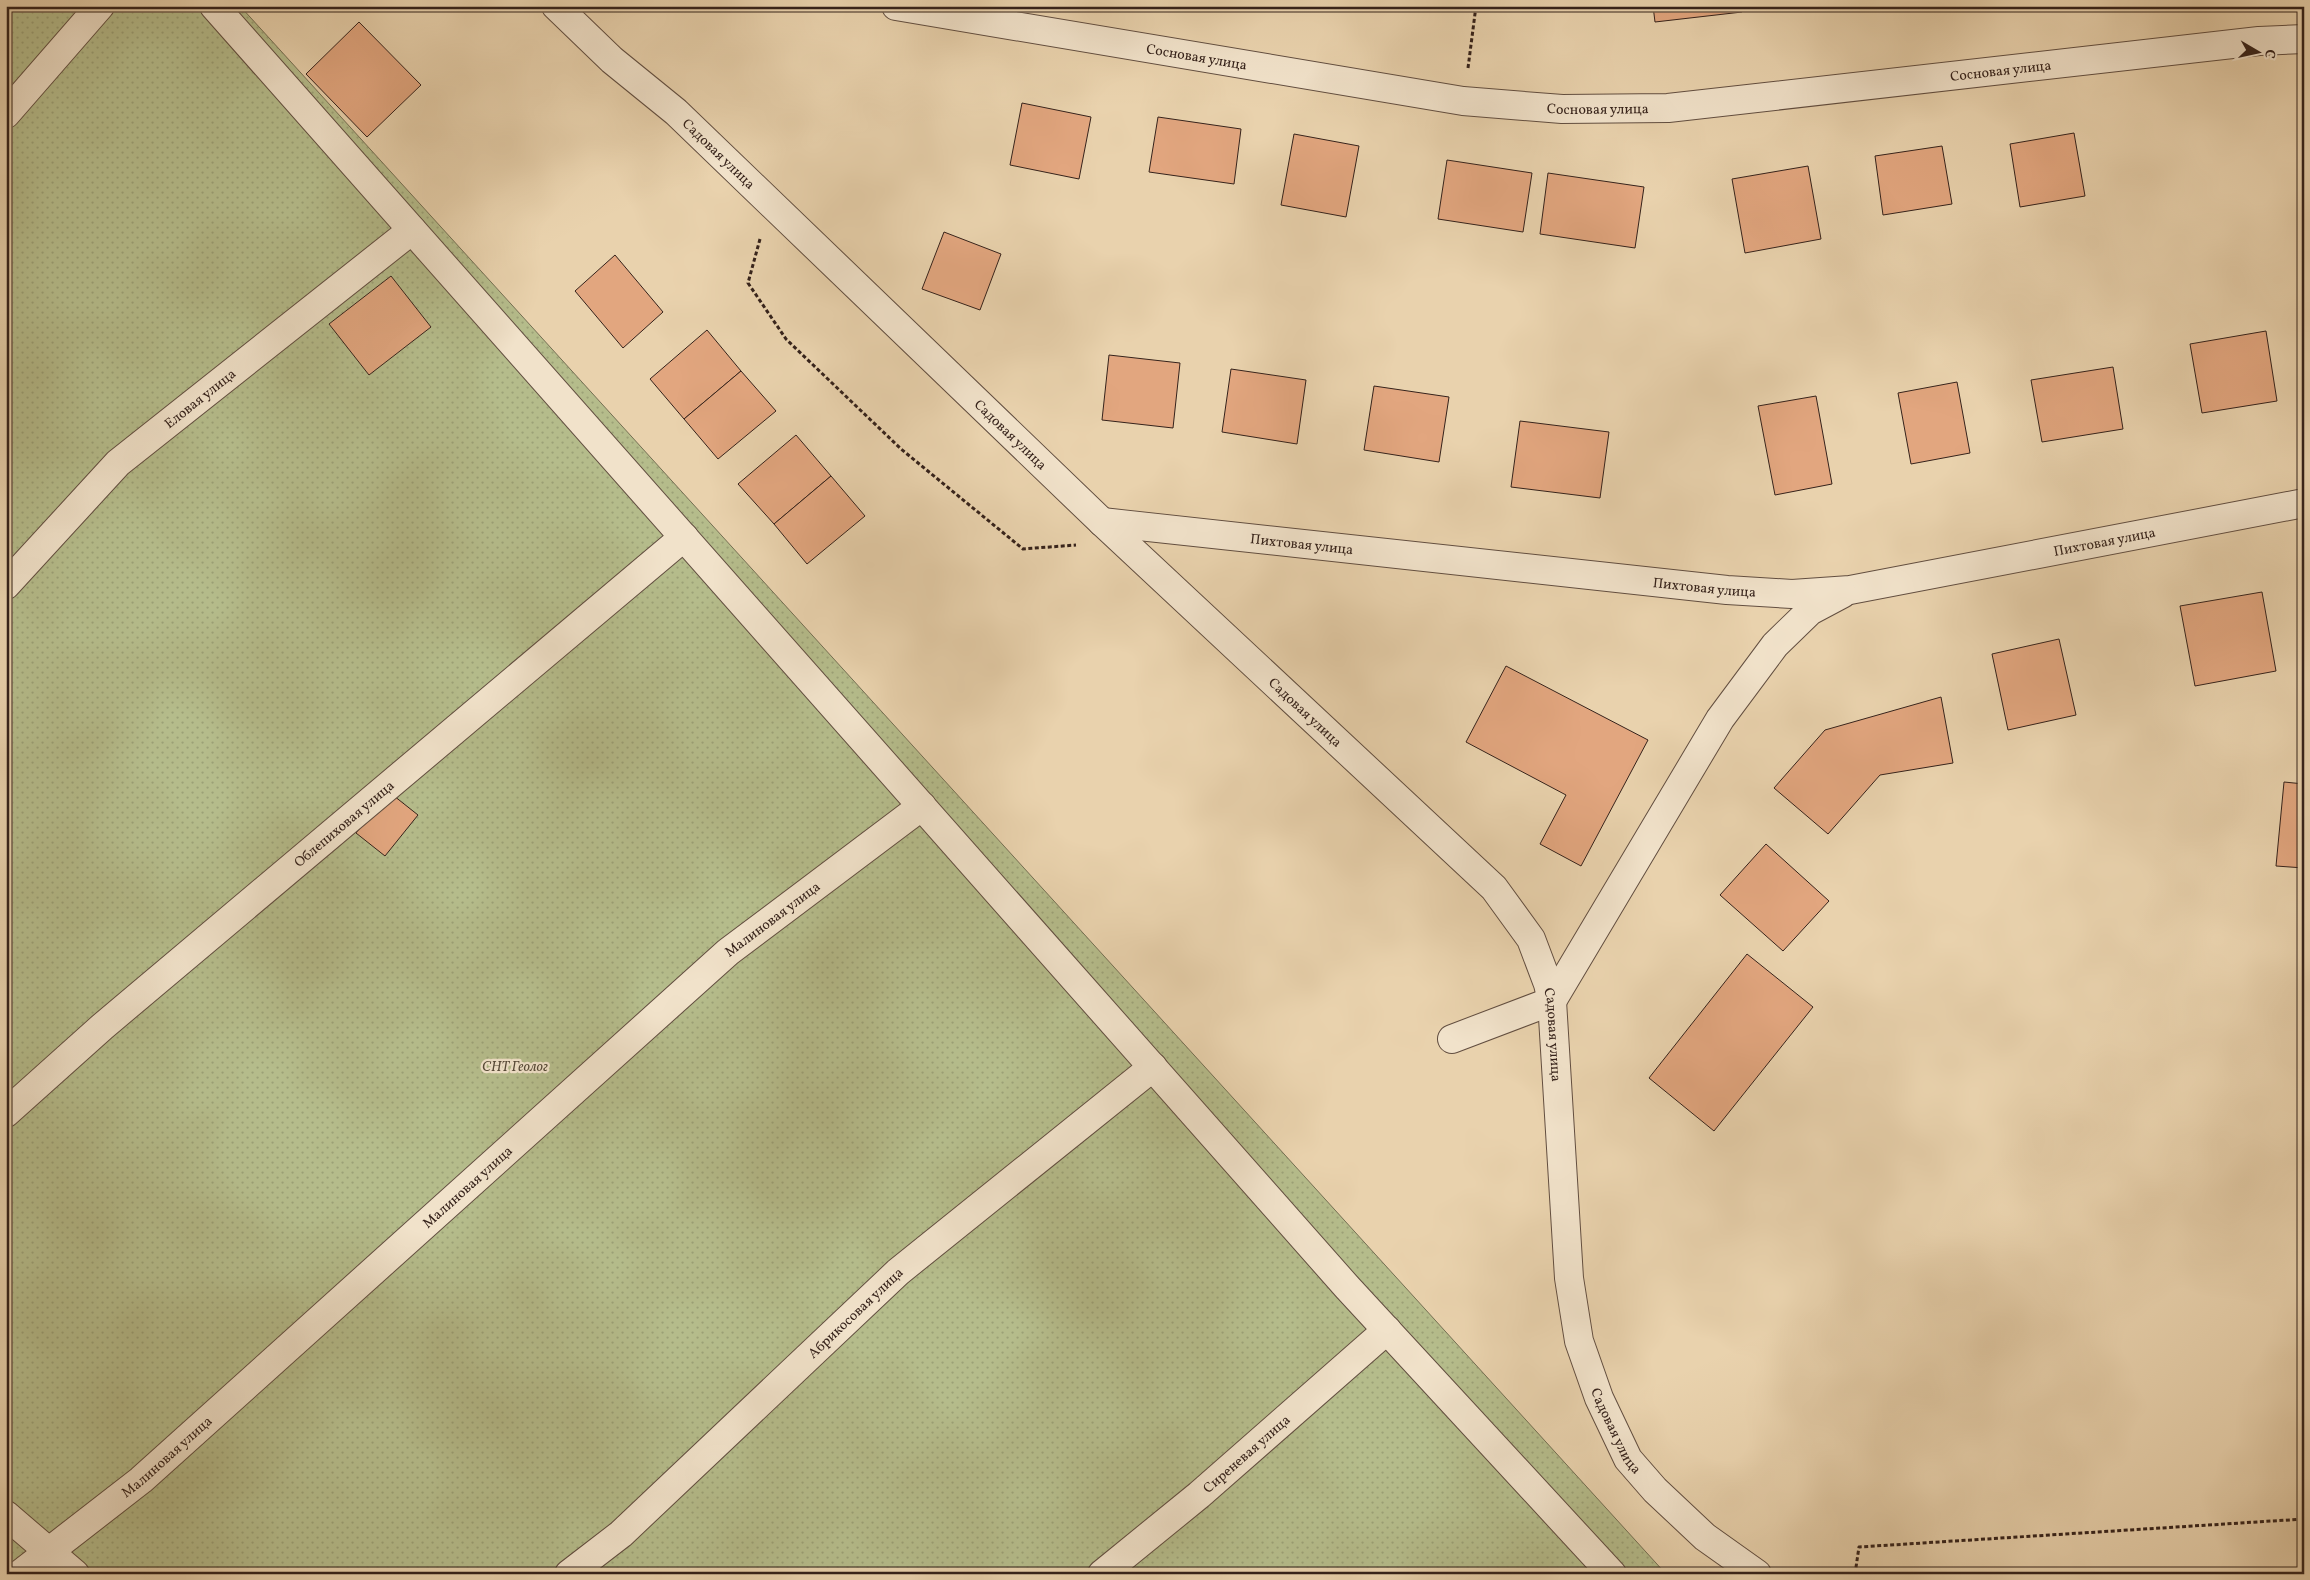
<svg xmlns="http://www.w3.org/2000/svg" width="2310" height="1580" viewBox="0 0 2310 1580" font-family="Vollkorn,serif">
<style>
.garden{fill:url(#garden-dots);stroke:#756f53}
.building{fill:#e2a67f;stroke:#35221b}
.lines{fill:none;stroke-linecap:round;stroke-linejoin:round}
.minor-casing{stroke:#624e40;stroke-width:30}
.path{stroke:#35221b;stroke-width:3;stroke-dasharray:4 2.5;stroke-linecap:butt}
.minor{stroke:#f1e2ca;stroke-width:28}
.labels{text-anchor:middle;stroke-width:4.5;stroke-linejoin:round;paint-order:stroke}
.street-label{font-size:14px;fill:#35221b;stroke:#f1e2ca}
.park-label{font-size:14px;font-style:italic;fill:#554837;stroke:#f1e2ca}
</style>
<defs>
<pattern id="garden-dots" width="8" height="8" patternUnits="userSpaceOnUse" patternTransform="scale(1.25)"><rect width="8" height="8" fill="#b5bc8b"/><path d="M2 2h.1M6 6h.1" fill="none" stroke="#9ca177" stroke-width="1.8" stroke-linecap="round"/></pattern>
</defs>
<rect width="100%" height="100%" fill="#e9d2ad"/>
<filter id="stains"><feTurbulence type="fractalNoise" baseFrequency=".004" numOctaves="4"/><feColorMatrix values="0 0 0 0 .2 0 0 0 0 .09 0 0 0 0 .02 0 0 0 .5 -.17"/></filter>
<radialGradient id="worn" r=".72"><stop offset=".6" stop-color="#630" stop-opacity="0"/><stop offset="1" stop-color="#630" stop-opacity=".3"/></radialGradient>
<path class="garden" d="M6 6H240L1666 1574H6Z"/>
<g class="building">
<path d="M1379 6H1409V11Z"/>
<path d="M1653 6H1742V12L1655 22Z"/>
<path d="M359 22 421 85 367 137 306 74Z"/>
<path d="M1022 103 1091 117 1079 179 1010 165Z"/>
<path d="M1158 117 1241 129 1234 184 1149 172Z"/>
<path d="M2074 133 2085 196 2020 207 2010 144Z"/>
<path d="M1294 134 1359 146 1346 217 1281 205Z"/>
<path d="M1942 146 1952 204 1883 215 1875 156Z"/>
<path d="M1447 160 1532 173 1523 232 1438 219Z"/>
<path d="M1808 166 1821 239 1745 253 1732 179Z"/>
<path d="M1548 173 1644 187 1635 248 1540 234Z"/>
<path d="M944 232 1001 254 980 310 922 289Z"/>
<path d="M615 255 663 312 623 348 575 291Z"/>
<path d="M391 276 431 327 369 375 329 324Z"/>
<path d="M707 330 741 371 684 419 650 379Z"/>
<path d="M2266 331 2277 401 2202 413 2190 344Z"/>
<path d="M1109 355 1180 363 1173 428 1102 420Z"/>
<path d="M2113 367 2123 429 2042 442 2031 380Z"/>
<path d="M1231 369 1306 380 1297 444 1222 432Z"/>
<path d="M741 371 776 411 718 459 684 419Z"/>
<path d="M1957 382 1970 453 1911 464 1898 393Z"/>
<path d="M1374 386 1449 397 1439 462 1364 450Z"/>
<path d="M1816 396 1832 484 1775 495 1758 406Z"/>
<path d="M1520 421 1609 432 1600 498 1511 487Z"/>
<path d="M796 435 831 476 774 524 738 484Z"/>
<path d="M831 476 865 516 807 564 774 524Z"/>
<path d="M2262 592 2276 671 2195 686 2180 606Z"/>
<path d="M2059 639 2076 715 2008 730 1992 654Z"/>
<path d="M1506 666 1648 740 1581 866 1540 844 1566 795 1466 742Z"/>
<path d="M1941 697 1953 763 1880 775 1828 834 1774 788 1825 730Z"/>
<path d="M2284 782 2304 784V868L2276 866Z"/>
<path d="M389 792 418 815 385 856 356 833Z"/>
<path d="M1766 844 1829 901 1783 951 1720 895Z"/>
<path d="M1747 954 1813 1007 1714 1131 1649 1078Z"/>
</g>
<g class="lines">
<defs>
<g id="minor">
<path d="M214 6 1347 1287 1612 1574"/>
<path id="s1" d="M556 6 612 60 676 112 1102 522 1494 888 1531 939 1548 984 1552 1001 1569 1278 1579 1341 1599 1398 1628 1459 1655 1490 1705 1537 1757 1574"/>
<path id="s2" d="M896 6 1463 101 1562 109 1668 108 2259 41 2304 39"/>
<path d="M6 114 100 6"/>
<path id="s3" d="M1102 522 1727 590 1792 594 1850 590 2304 503"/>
<path id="s4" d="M6 585 118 463 412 230"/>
<path d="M1452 1039 1552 1001 1720 719 1775 645 1810 611 1842 594"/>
<path id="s5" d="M6 1113 102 1027 684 537"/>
<path d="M6 1515 75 1574"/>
<path id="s6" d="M20 1574 141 1480 728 952 922 806"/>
<path id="s7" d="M569 1574 621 1534 898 1272 1153 1067"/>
<path id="s8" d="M1102 1574 1199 1495 1387 1330"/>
</g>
</defs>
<use href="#minor" class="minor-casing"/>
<g class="path">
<path d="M1468 68 1476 6"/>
<path d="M760 239 748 283 786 339 901 449 1023 549 1076 545"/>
<path d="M1855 1574 1859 1547 2304 1519"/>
</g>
<use href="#minor" class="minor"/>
</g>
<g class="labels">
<g class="street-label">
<text dy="5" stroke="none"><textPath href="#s2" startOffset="305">Сосновая улица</textPath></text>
<text dy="5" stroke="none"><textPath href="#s2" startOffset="1115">Сосновая улица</textPath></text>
<text dy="5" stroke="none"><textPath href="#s2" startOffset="710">Сосновая улица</textPath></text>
<text dy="5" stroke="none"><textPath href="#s1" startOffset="220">Садовая улица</textPath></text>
<text dy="5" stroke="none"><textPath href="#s4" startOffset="270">Еловая улица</textPath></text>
<text dy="5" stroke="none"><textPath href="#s1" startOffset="625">Садовая улица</textPath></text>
<text dy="5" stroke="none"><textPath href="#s3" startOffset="1011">Пихтовая улица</textPath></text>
<text dy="5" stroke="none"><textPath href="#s3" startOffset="201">Пихтовая улица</textPath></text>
<text dy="5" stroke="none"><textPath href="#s3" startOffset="606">Пихтовая улица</textPath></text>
<text dy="5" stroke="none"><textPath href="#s1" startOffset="1030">Садовая улица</textPath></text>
<text dy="5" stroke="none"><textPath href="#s5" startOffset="445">Облепиховая улица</textPath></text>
<text dy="5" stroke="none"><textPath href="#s6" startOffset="998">Малиновая улица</textPath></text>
<text dy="5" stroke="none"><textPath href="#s1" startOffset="1450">Садовая улица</textPath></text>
<text dy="5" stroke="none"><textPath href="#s6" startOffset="592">Малиновая улица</textPath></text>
<text dy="5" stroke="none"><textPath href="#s7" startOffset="388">Абрикосовая улица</textPath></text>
<text dy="5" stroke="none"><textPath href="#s1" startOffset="1855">Садовая улица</textPath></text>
<text dy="5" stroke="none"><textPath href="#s8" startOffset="188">Сиреневая улица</textPath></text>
<text dy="5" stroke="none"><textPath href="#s6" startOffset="188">Малиновая улица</textPath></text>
</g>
<g class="park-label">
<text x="515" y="1071">СНТ Геолог</text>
</g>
</g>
<rect width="2310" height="1580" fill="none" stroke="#e9d2ad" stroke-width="25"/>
<rect x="8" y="8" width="2295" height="1565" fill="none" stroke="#35221b" stroke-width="2.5"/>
<rect x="12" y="12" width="2285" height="1555" fill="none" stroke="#35221b"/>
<g transform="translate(2258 52) rotate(99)" stroke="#f1e2ca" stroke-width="4" paint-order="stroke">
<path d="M0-4L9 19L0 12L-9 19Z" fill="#35221b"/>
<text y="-8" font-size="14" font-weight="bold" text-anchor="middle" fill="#35221b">С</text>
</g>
<rect width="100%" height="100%" filter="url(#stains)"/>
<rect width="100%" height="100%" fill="url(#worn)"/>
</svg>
